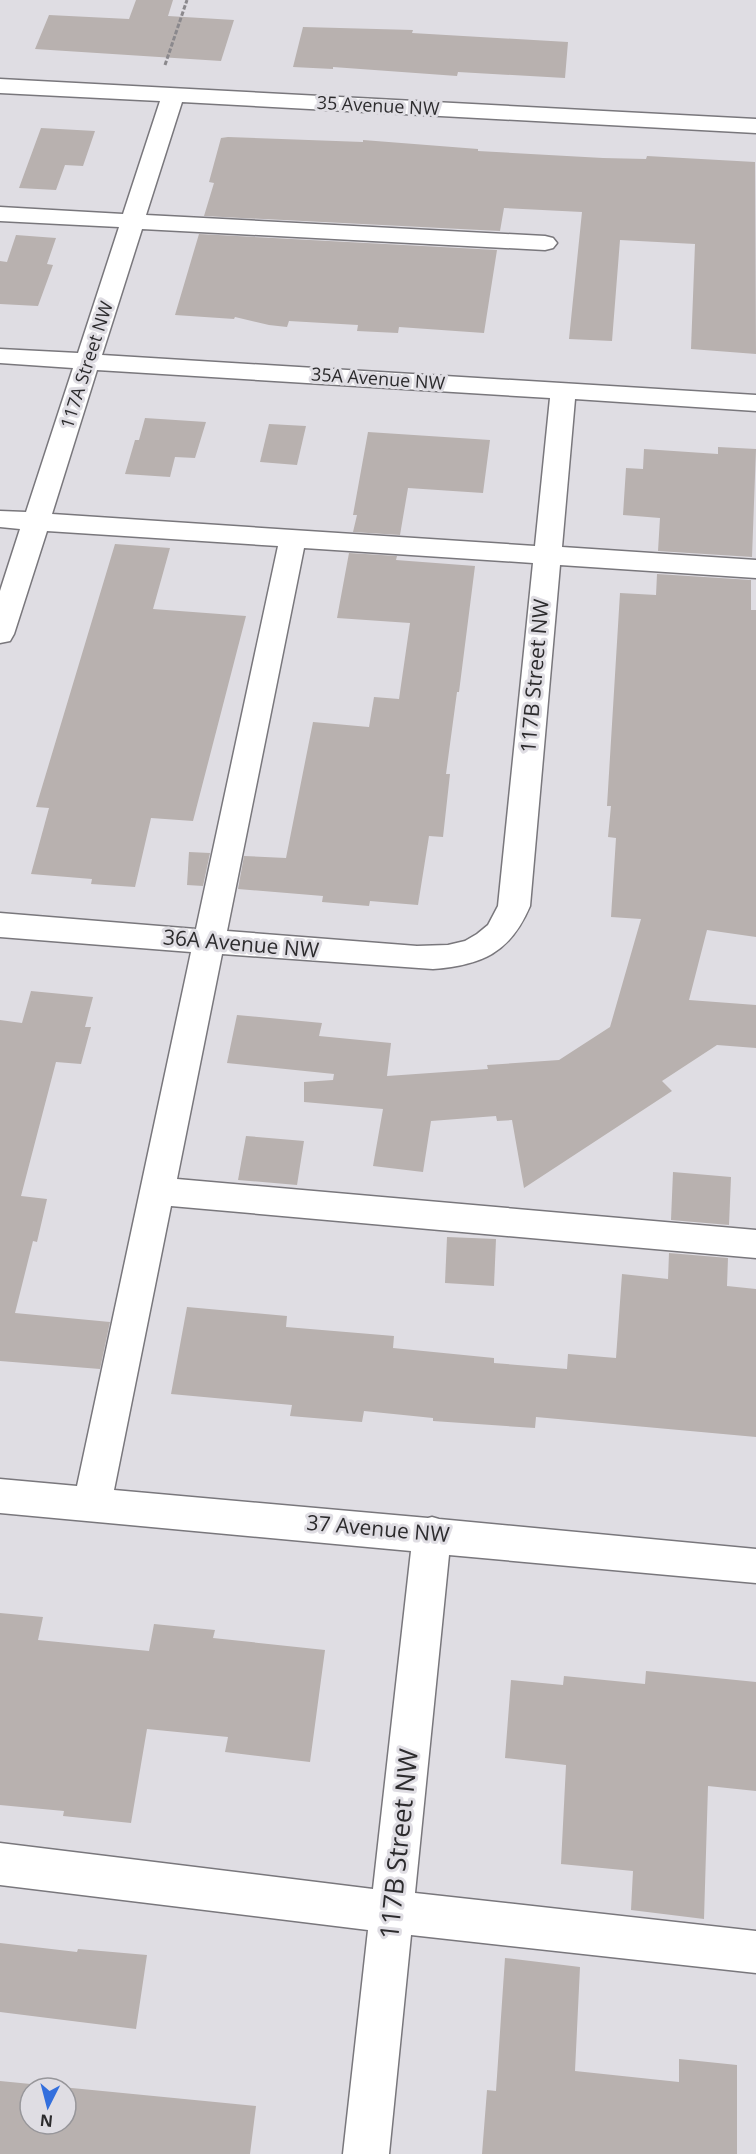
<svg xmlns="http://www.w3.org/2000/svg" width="756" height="2154" viewBox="0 0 756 2154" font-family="'Open Sans',sans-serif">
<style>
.building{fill:#b8b1af;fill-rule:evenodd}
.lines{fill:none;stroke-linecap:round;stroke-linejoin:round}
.minor-casing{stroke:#79777c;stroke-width:3}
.path{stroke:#8b898d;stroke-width:3;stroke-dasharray:4.5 2;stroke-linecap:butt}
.minor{fill:#fff;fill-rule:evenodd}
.labels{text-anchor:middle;stroke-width:6;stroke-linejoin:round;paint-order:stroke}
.far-street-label{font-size:18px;fill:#2c2b2d;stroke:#dfdde3}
.street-label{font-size:21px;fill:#2c2b2d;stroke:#dfdde3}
.near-street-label{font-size:26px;fill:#2c2b2d;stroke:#dfdde3}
</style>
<rect width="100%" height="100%" fill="#dfdde3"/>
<g class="building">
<path d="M136 0H173L168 16 234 20 221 61 35 49 49 15 129 19Z"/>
<path d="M303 27 413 30 412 33 568 42 565 78 458 72 457 76 333 67V69L293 67Z"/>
<path d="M41 128 95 131 83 166 65 165 56 190 19 188Z"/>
<path d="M228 137 363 142V140L478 149V151L603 158 646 159 647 156 755 162 756 354 691 349 695 244 620 240 612 341 569 339 582 212 504 208 500 231 204 216 214 183 209 182 221 138Z"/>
<path d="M199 234 497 250 484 333 399 327 398 333 357 331 358 325 289 321 287 327 269 325 235 317 234 319 175 315Z"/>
<path d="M16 235 56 238 47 264 53 265 38 306 0 304V261L7 262Z"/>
<path d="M145 418 206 422 195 458 175 457 170 477 125 474 135 440H139Z"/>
<path d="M269 424 306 426 297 465 260 462Z"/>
<path d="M368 432 490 440 483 493 408 488 400 535 353 532 357 515H353Z"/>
<path d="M718 447 756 449 752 557 658 551 660 518 623 515 626 468 643 469 644 449 718 454Z"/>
<path d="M115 544 170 548 153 609 246 616 193 821 151 818 135 887 91 884 92 879 31 874 49 808 36 807Z"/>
<path d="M349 553 397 556 396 560 475 566 459 692H457L446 774H450L443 837 429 836 418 905 370 901 369 906 322 902 323 896 238 889 244 856 286 858 313 722 369 727 374 697 399 699 410 623 337 618Z"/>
<path d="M657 574 751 580V610H756V937L707 930 689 1000 756 1005V1048L717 1045 662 1081 672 1091 524 1188 512 1120 497 1121 496 1116 431 1121 423 1172 373 1166 383 1109 304 1102V1082L333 1080 334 1074 227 1063 237 1015 322 1023 319 1036 391 1043 387 1076 488 1069 487 1065 559 1060 610 1027 641 919 611 917 616 838 608 837 611 806H607L620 593 656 595Z"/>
<path d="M189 852 210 853 203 886 187 885Z"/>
<path d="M31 991 93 997 85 1027H91L81 1064 56 1062 21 1196 47 1199 37 1242 33 1241 15 1313 110 1322 100 1369 0 1361V1020L22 1023Z"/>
<path d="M246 1136 304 1141 297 1185 238 1180Z"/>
<path d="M673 1172 731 1177 729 1225 671 1220Z"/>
<path d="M447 1237 496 1239 494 1286 445 1283Z"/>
<path d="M669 1253 728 1258 727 1286 756 1289V1437L536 1417 535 1428 433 1421V1418L364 1411 362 1422 290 1416 292 1405 171 1394 187 1307 287 1316 286 1327 394 1336 393 1348 494 1358V1363L567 1369 568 1354 616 1358 622 1274 668 1279Z"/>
<path d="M0 1613 43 1617 38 1640 149 1651 154 1624 215 1630 213 1638 325 1650 310 1762 225 1752 228 1737 147 1729 131 1823 63 1816 64 1811 0 1805Z"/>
<path d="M646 1671 756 1682V1791L708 1786 704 1919 631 1910 633 1871 561 1864 566 1765 505 1758 511 1680 563 1685 564 1676 645 1684Z"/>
<path d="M0 1943 77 1952 78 1949 147 1955 136 2029 0 2012Z"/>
<path d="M505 1958 580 1967 575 2071 679 2082V2059L737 2065V2154H482L487 2090 496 2091Z"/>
<path d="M0 2081 256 2106 250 2154H0ZM30 2088H66V2124H30Z"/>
</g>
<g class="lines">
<defs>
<path id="minor" d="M0 79 756 119V133L182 102 146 215 545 236 553 238 557 243 553 248 545 250 142 229 102 355 756 395V411L575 399 562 547 756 560V578L560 565 530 906C510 953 482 965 433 969L222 954 177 1179 756 1230V1258L171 1206 114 1490 428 1518 432 1517 439 1519 756 1549V1583L449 1555 415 1893 756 1931V1973L411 1935 389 2154H343L368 1930 0 1885V1843L373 1889 411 1551 0 1513V1479L77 1486 191 952 0 937V913L196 929 278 546 47 531 14 634 10 641 0 643V591L20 529 0 527V511L26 512 73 368 0 363V349L78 353 119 227 0 221V207L123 214 160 101 0 93ZM97 370 550 398 535 546 52 514ZM304 548 533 563 498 906 488 925 477 934 465 941 448 945 417 946 227 931Z"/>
</defs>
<use href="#minor" class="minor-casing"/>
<path class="path" d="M165 65 187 0"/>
<use href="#minor" class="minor"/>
</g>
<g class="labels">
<g class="far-street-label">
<text transform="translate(378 106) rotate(3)" y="6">35 Avenue NW</text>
<text transform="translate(87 365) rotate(-72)" y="6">117A Street NW</text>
<text transform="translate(378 379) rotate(4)" y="6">35A Avenue NW</text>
</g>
<g class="street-label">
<text transform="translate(535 676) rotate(-85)" y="7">117B Street NW</text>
<text transform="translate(241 944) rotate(5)" y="7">36A Avenue NW</text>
<text transform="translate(378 1529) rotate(5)" y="7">37 Avenue NW</text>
</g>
<g class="near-street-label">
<text transform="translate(399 1844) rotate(-84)" y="9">117B Street NW</text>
</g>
</g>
<g transform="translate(48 2106) rotate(186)"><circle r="28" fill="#dfdde3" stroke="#97969a" stroke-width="1.5"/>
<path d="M0-4.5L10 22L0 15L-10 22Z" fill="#336fdd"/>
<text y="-9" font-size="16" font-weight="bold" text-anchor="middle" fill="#2c2b2d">N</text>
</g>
</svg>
